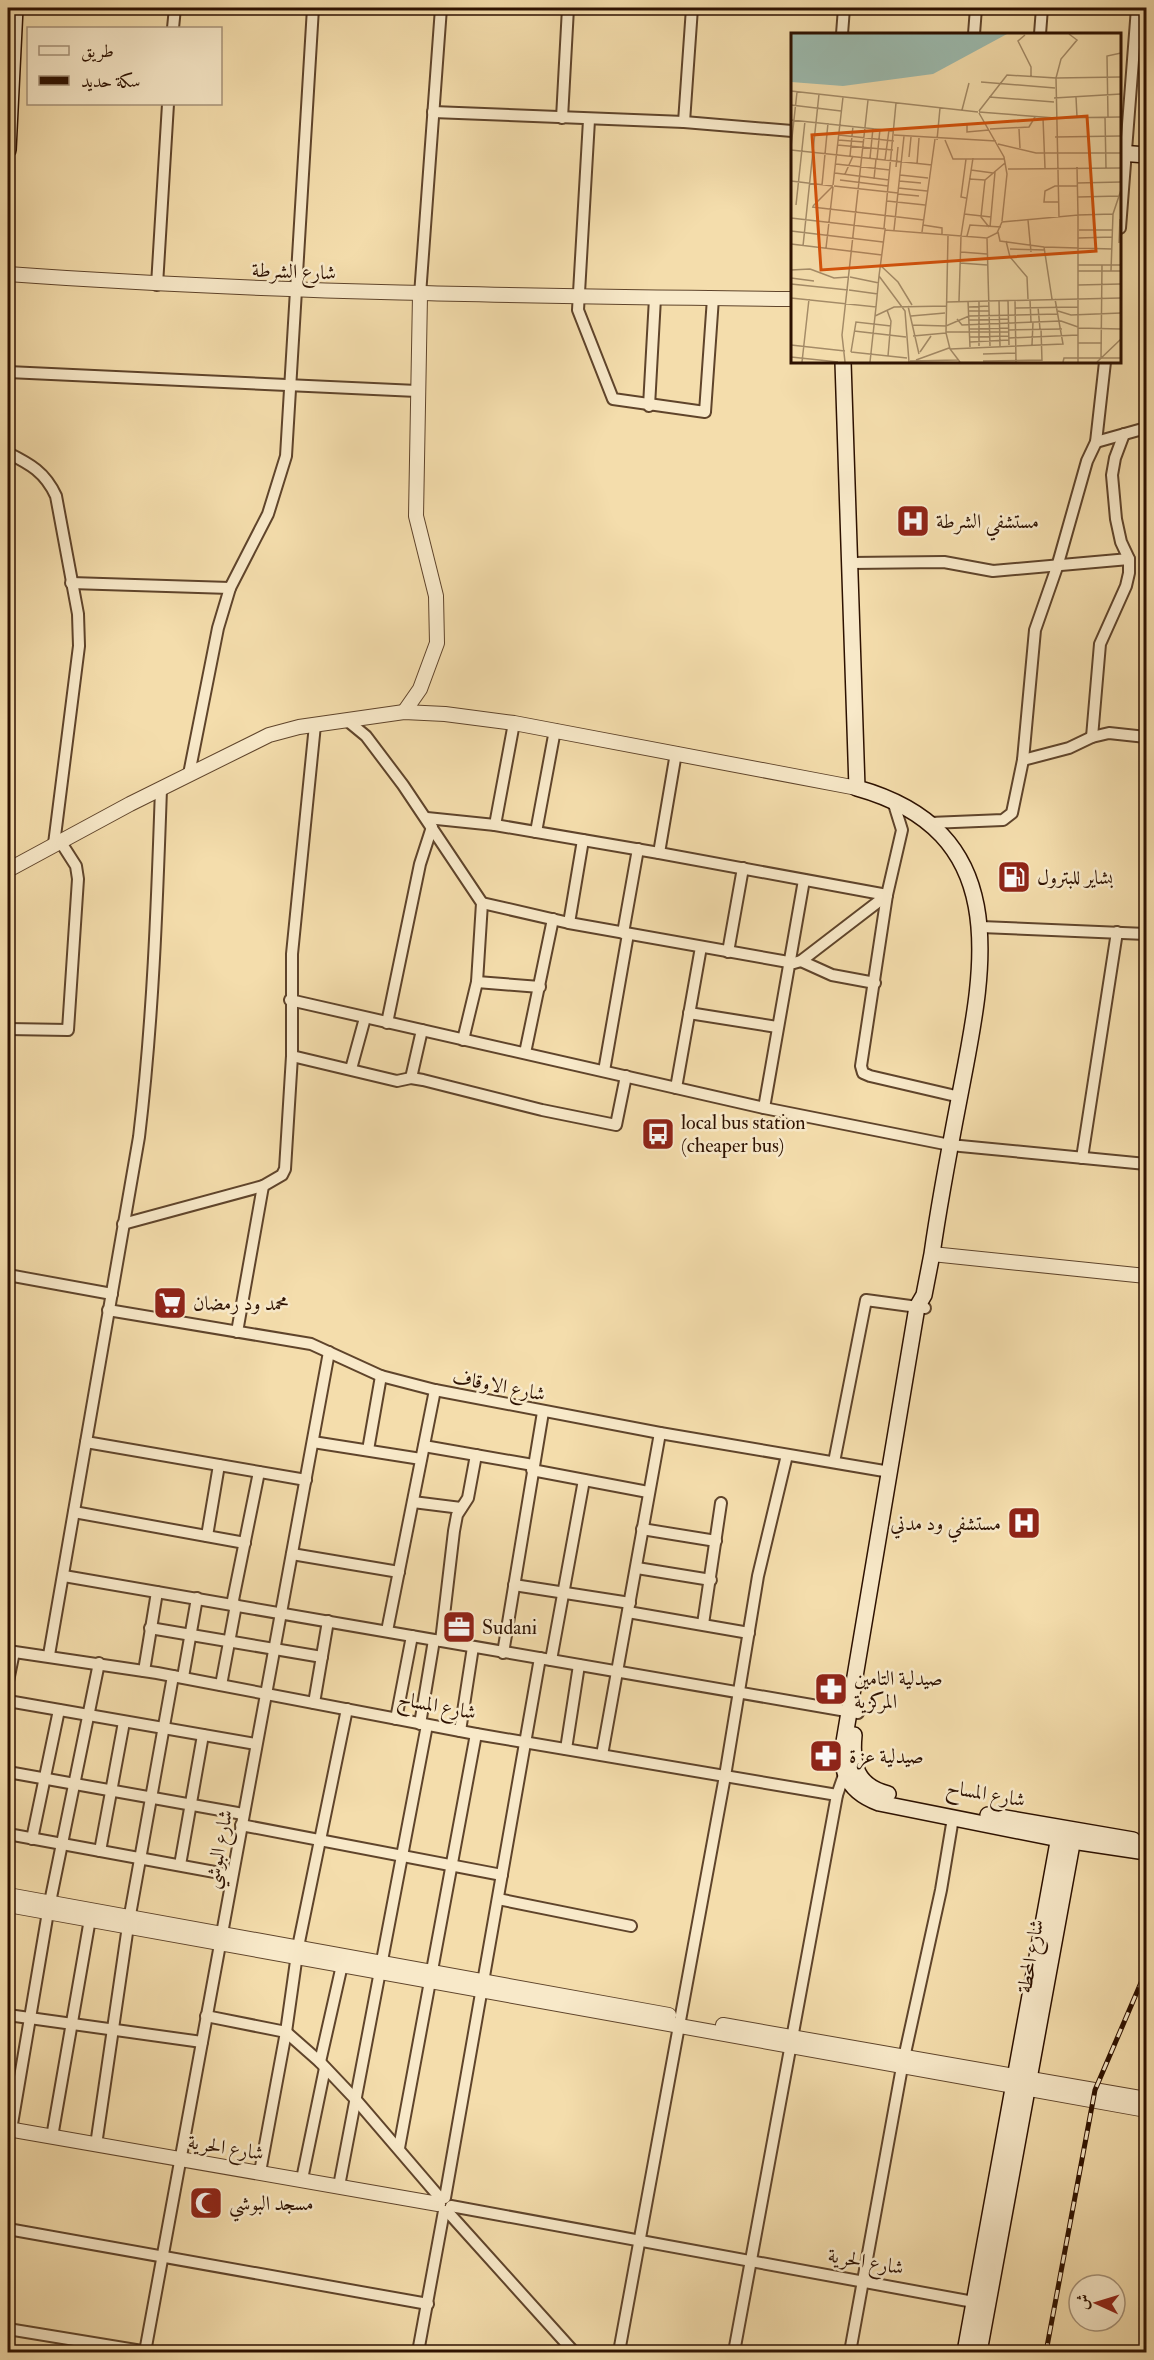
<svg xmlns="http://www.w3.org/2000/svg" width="1154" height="2360" viewBox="0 0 1154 2360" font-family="'IM FELL Double Pica',Amiri,serif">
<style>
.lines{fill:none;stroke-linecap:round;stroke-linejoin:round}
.minor-casing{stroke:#5f442b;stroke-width:14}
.tertiary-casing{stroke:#5f442b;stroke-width:16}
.secondary-casing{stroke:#2d1100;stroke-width:18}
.minor{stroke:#f8e9c9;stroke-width:10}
.tertiary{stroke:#f8e9c9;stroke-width:14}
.secondary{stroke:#f8e9c9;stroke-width:15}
.rail-casing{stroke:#2d1100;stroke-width:5}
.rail{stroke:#f8e9c9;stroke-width:3;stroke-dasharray:9;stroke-linecap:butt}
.labels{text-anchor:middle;stroke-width:5;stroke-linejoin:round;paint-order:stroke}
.street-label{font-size:20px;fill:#2d1100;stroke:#f8e9c9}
.poi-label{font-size:20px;fill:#2d1100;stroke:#f8e9c9;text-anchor:start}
.inset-road{fill:none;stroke:#a48b67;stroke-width:1.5}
.view{fill:#d5520b;fill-opacity:0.15;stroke:#d5520b;stroke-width:3}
.inset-edge{fill:none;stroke:#2d1100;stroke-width:3}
</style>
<rect width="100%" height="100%" fill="#f4ddac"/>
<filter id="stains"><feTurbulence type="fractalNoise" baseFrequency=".00333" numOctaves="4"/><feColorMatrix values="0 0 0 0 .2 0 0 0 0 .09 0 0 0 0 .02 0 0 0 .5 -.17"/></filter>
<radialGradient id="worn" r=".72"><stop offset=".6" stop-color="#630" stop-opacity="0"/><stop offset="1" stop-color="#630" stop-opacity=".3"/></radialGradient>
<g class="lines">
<defs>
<g id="minor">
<path d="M173 28 175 8"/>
<path d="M842 34 844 8"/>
<path d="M974 34 976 8"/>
<path d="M1040 34 1042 8"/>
<path d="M433 112 684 122 792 131"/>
<path d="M562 118 568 8"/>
<path d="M589 120 578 310 613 399 705 412 713 298"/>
<path d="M684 122 692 8"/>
<path d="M1120 228 1137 8"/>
<path d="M157 285 168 104"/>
<path d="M420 295 441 8"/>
<path d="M8 372 417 391"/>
<path d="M649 406 655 298"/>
<path d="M1096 442 1146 428"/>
<path d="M8 453C30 464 45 472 56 496L78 614 79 646 54 844"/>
<path d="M850 563 944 562 993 571 1129 559"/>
<path d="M71 583 230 588"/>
<path d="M349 722 366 736 403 785 482 903 477 982 463 1040"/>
<path d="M1092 737 1100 644 1126 586 1129 573V559L1121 542 1116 519 1112 475 1115 458 1124 434"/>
<path d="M1023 760 1069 748 1092 737 1109 733 1146 737"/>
<path d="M189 774 218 628 230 588 268 514 286 456 313 8"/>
<path d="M893 801 902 830 887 895 861 1066 863 1073 870 1076 960 1097"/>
<path d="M427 818 495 825 659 853 887 895"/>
<path d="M930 823 1003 820 1012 813 1023 760 1035 630 1057 567 1087 461 1096 442 1105 362"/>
<path d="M495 825 514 723"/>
<path d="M536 832 555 730"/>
<path d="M659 853 676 753"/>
<path d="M482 903 569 923 794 963 801 961 887 895"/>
<path d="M569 923 583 840"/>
<path d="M981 927 1146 934"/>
<path d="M623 933 638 849"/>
<path d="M728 952 743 868"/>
<path d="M801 961 832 975 875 983"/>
<path d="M477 982 540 987"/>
<path d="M290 1000 764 1108 950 1145 1146 1164"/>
<path d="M689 1013 777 1027"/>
<path d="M387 1023 420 864 432 827"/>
<path d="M8 1029 68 1030 78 879 76 866 60 841"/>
<path d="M525 1053 553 919"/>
<path d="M292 1056 397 1081 411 1078 423 1080 542 1110 616 1125 626 1076"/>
<path d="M351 1069 365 1018"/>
<path d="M604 1071 628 934"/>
<path d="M411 1078 422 1030"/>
<path d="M676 1088 701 947"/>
<path d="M764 1108 804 880"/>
<path d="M1082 1158 1117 932"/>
<path d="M123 1224 263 1186 282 1175 285 1169 292 1056V954L315 725"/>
<path d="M8 1275 112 1294"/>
<path d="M108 1310 311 1344 381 1376 435 1390 660 1433 890 1472"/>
<path d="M237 1332 263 1186"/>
<path d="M86 1442 306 1480"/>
<path d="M313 1442 421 1459"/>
<path d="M424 1446 533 1465"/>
<path d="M368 1450 381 1376"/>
<path d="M834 1462 866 1300 925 1308"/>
<path d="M532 1470 648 1492"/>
<path d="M413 1502 461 1508"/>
<path d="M74 1512 245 1543"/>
<path d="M642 1529 716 1541"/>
<path d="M207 1536 219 1465"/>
<path d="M292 1554 399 1572"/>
<path d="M637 1568 711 1580"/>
<path d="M64 1576 858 1713"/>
<path d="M514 1585 630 1603"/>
<path d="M232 1605 259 1472"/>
<path d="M628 1612 749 1633"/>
<path d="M703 1624 721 1503"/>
<path d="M150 1628 322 1657"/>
<path d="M387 1631 435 1390"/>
<path d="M441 1641 454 1531 457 1515 468 1498 476 1455"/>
<path d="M8 1651 157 1673 476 1734 837 1795"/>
<path d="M503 1653 543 1412"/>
<path d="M49 1655 139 1137C153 1021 157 905 161 789"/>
<path d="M551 1660 584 1480"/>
<path d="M144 1671 157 1592"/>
<path d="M183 1677 197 1598"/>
<path d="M8 1681 14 1652"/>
<path d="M221 1685 236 1605"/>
<path d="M8 1701 256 1744"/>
<path d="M314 1703 328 1621"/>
<path d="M396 1719 412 1636"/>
<path d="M420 1724 434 1640"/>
<path d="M460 1731 473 1647"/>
<path d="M566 1749 579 1665"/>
<path d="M602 1755 660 1433"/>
<path d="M8 1772 243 1814"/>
<path d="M241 1825 502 1875"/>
<path d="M8 1834 231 1875"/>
<path d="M32 1839 59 1710"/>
<path d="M100 1851 124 1722"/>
<path d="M180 1865 203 1735"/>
<path d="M498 1899 631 1926"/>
<path d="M8 2015 202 2042"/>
<path d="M206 2016 286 2032 320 2062 357 2101 441 2199"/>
<path d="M320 2062 342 1965"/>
<path d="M11 2130 48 1912 99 1663"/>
<path d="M52 2137 90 1919"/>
<path d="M96 2145 128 1926 173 1676"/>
<path d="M399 2148 476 1734"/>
<path d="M260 2172 286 2032 298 1947 347 1709"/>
<path d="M302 2179 325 2068"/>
<path d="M339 2186 427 1725"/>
<path d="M445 2198 540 1658"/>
<path d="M451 2206 979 2303"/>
<path d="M447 2211 574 2352"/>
<path d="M8 2229 428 2304"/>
<path d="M8 2329 148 2352"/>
<path d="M145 2352 329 1352"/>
<path d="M418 2352 444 2211"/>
<path d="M619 2352 725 1776 758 1576 787 1455"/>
<path d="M734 2352 837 1795 844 1775 848 1772"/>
<path d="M850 2352 902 2067 941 1890 953 1818"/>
</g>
<g id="tertiary">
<path d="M8 274C269 293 530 296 792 299"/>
<path d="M404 712 420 689 437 643 436 596 416 516 420 295"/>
<path d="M8 870 130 804 269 735 299 727 404 712 445 714 514 723 857 788"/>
<path d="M932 1254 1146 1276"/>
<path d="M8 1895 669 2015"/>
<path d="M8 1905 1146 2110"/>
<path d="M723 2025 1146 2099"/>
<path d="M8 2129 438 2204"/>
</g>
<g id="secondary">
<path d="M8 150 15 8"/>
<path d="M1120 153 1146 155"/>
<path d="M843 362 857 788C1011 831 986 961 962 1084 951 1141 940 1197 932 1254L924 1295 917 1307 843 1748C840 1776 852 1793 879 1803L1059 1839 1146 1852"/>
<path d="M854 1735C851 1766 857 1786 888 1794"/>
<path d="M988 1815 1133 1840"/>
<path d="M965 2352 1060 1831"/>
<path d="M979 2352 1074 1833"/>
</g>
</defs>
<use href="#minor" class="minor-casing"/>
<use href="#tertiary" class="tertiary-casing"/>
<use href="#secondary" class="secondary-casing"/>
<use href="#minor" class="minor"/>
<use href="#tertiary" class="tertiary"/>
<use href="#secondary" class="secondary"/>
<defs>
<path id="rail" d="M1046 2352 1095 2090 1146 1971"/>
</defs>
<use href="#rail" class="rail-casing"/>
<use href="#rail" class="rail"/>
</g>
<defs>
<symbol id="hospital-square" viewBox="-11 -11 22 22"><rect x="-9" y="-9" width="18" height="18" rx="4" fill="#8f2418" stroke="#f8e9c9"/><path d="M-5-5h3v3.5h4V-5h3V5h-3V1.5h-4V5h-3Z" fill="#fff"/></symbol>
<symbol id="fuel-square" viewBox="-11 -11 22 22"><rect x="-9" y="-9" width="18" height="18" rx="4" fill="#8f2418" stroke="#f8e9c9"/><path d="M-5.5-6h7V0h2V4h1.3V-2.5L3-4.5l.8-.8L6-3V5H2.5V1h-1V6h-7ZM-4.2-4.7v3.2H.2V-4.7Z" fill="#fff"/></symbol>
<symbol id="bus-square" viewBox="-11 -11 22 22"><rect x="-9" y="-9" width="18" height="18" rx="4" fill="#8f2418" stroke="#f8e9c9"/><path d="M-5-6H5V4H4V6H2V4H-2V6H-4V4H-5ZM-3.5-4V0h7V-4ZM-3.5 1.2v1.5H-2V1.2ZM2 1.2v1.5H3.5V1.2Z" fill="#fff"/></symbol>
<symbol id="supermarket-square" viewBox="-11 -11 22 22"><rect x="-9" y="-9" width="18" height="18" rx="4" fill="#8f2418" stroke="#f8e9c9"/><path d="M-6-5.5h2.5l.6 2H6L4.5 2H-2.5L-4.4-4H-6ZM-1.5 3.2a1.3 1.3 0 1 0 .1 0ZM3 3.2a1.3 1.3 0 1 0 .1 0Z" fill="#fff"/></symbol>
<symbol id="office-square" viewBox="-11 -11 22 22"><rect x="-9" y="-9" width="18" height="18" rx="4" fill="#8f2418" stroke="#f8e9c9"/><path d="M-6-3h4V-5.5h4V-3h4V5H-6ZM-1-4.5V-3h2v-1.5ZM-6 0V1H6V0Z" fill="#fff"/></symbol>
<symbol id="pharmacy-square" viewBox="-11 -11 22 22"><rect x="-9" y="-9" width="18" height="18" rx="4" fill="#8f2418" stroke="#f8e9c9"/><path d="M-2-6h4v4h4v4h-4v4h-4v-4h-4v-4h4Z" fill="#fff"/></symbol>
<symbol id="mosque-square" viewBox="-11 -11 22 22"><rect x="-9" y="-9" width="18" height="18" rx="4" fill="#8f2418" stroke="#f8e9c9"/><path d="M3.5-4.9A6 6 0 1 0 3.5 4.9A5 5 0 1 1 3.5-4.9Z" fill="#fff"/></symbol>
</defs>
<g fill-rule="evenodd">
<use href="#hospital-square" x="894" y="502" width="38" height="38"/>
<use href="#fuel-square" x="995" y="858" width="38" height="38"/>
<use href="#bus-square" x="639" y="1115" width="38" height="38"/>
<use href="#supermarket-square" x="151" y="1284" width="38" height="38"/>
<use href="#hospital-square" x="1005" y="1504" width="38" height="38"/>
<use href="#office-square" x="440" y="1608" width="38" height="38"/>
<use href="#pharmacy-square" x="812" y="1670" width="38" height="38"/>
<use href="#pharmacy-square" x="807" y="1737" width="38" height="38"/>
<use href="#mosque-square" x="187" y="2184" width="38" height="38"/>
</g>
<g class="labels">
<g class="street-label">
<text transform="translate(294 271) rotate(2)" y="7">شارع الشرطة</text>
<text transform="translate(499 1385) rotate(11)" y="7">شارع الاوقاف</text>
<text transform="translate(437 1705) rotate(11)" y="7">شارع المساح</text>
<text transform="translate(986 1793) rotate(10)" y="7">شارع المساح</text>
<text transform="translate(218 1849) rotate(-79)" y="7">شارع البوشي</text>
<text transform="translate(1030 1956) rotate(-80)" y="7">شارع المحطة</text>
<text transform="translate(226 2147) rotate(9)" y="7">شارع الحرية</text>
<text transform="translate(866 2261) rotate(10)" y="7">شارع الحرية</text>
</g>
<g class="poi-label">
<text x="936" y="528">مستشفي الشرطة</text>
<text x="1037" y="884">بشاير للبترول</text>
<text x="681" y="1129">local bus station<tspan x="681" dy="23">(cheaper bus)</tspan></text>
<text x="193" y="1310">محمد ود رمضان</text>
<text x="1001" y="1530" text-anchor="end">مستشفي ود مدني</text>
<text x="482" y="1634">Sudani</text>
<text x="854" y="1685">صيدلية التامين<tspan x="854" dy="23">المركزية</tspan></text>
<text x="849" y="1763">صيدلية عزة</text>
<text x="229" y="2210">مسجد البوشي</text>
</g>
</g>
<g transform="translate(791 33)">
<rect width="330" height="330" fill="#f4ddac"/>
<path d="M0 1H216L142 41 52 53 0 49Z" fill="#9cbbaf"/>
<path class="inset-road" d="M278 1 286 7 270 26 265 45 330 44M234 2 227 8 240 34V43M190 49 264 55M0 58 187 79M198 64 263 69M285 64 286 84M263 65 330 61M0 72 50 78M171 77 178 50M188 78 216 42 265 45 268 184M188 79 264 85 330 84M188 80 213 124 216 141 211 188M314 84 315 135M317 84 316 23 330 20M252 85 254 135M0 87 103 98M176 92V99L198 97M199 96 238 94 244 84M228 96 229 115M48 102 103 108M103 102 205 108M264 104 330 103M47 107 73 109M146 107 149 75M154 107 162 126H214M207 111 245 120H330M46 112 102 117M0 114 6 59M0 117 141 132M59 123 62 93M118 124 120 104M79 125 82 95M86 126 89 96M175 126 170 164 175 165M94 127 98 97M45 131 99 137M126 131 128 105M105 134 107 114M286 134 287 182 322 181M217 136 330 135M180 137 202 140M44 140 98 147M54 141 62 123M109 142 137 145M83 146 85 126M178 146 194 147 214 130M49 147 97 153M194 147 190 184 198 194M0 148 42 153M108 148 130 150M286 150 330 149M31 152 37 90M42 152 52 64M43 153 107 160M107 155 136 158M107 161 128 163M287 164 328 163M96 168 134 172M267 169H253L254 158 264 153H287M5 172 14 88M22 173 42 153M21 174 133 187M173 181 200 184M0 185 95 196M237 187 240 219M132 192 151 195V202M199 194 204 139M93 195 105 70M103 197 113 103M288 197H321M0 198 92 209M131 199 144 106M207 199 209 208 253 214 321 216M157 203 155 300 159 316 169 329M176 203 179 192 210 194M196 205 199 313M287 205 321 204M215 208 219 224 236 244 237 266M328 210 329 186M0 211 91 222M12 213 28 61M253 214 261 266M35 215 42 154M219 216 254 217M170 219 196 221M169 230 196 232M89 232 107 249 121 272M287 232H330M19 236 43 245 58 244M0 237 19 236M287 238H330M320 238 322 181 330 157M59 244 88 250M0 245 23 248M0 251 57 257M287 252 330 251M58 257 87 261M0 265 85 274 88 243M208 267 209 313M217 267 218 312M224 267 225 329M239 267 240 289M168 268 170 203 182 125M177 268 179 314M188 268V313M156 269 330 265M117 273 128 321M178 274 198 273M247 274 249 296M224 275 287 274M96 277 100 288 97 323M178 278H198M267 278 280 282 330 280M84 283 103 274 155 273M120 283 154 280M166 286 171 292 270 288 287 294M178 287 218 286M121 292 155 293 178 283 267 281M287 295 330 296M178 296 218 295M250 296 251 328M218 297 271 296M63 298 115 304M155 299H218M122 303 155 300M178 304 218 303M218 305 287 302M179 309 218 307M287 310H311M0 312 54 318M241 312 242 289M159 316 272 311 264 266M60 319 65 289 100 293M60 319 116 325M129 319 140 303M192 321 225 320M0 324 47 329M310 326 311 232M125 327 158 315M119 328 167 327M192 328 251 327M11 329 18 266M54 329 51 302 77 67M79 329 85 274M118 329 114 278 88 243 94 197 196 205 206 200 211 189 287 182V329M272 329 273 325H330M306 329 330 306"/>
<path class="view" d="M296 83 305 218 30 237 21 102Z"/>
<rect width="330" height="330" class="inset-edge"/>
</g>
<rect width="1154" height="2360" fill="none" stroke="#f4ddac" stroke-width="30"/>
<rect x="9" y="9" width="1136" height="2342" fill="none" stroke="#2d1100" stroke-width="3"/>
<rect x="15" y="15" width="1124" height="2330" fill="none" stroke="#2d1100" stroke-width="1.5"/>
<rect x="27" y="27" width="195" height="78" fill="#f8e9c9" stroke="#a79379" stroke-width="1.5"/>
<rect x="39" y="46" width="30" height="9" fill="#f8e9c9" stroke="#a79379" stroke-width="1.5"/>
<text x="81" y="57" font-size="18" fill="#2d1100">طريق</text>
<rect x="39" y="76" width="30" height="9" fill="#2d1100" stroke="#a79379" stroke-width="1.5"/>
<text x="81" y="87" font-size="18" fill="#2d1100">سكة حديد</text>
<g transform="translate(1097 2303) rotate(274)"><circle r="28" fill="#f8e9c9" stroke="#a79379" stroke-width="1.5"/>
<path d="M0-4.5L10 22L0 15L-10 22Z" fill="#8f2418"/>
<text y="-9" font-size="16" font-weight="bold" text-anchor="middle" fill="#2d1100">ش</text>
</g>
<rect width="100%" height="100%" filter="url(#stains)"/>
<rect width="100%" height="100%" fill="url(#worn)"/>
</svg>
